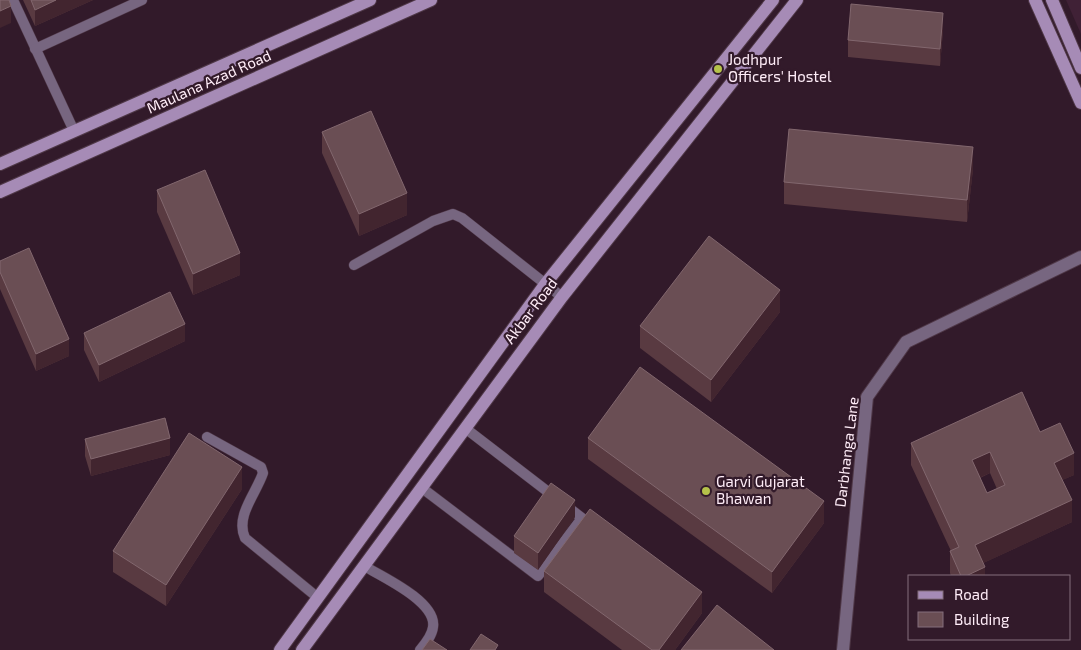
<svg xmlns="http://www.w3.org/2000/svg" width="1081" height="650" viewBox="0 0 1081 650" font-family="'Exo 2',sans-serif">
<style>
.built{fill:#402136}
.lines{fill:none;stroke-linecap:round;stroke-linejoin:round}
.lane-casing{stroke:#4f3847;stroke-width:11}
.street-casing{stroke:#4f3847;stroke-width:14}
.secondary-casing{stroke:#4f3847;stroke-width:14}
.lane{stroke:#776680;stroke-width:10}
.street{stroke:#776680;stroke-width:12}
.secondary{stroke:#a68bb6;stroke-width:12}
.wall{fill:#593a41;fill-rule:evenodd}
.shaded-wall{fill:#42252f}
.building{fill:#6a4e54;stroke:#82676e;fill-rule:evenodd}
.poi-dot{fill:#b5c24a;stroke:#321a2a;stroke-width:2}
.labels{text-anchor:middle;stroke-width:4.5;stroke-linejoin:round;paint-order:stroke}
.poi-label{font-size:15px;fill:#ffedf8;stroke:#321a2a;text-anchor:start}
.street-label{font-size:15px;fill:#ffedf8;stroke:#321a2a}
</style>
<rect width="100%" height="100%" fill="#321a2a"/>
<path class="built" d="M1066 0H1081V34Z"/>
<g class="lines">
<defs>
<g id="lane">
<path d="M13 0 74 131"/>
<path d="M35 49 142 0"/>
<path d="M354 265 433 221 453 214 462 218 562 297"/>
<path d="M207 437 261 467 263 473C256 494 235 516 245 538L317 597"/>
<path d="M422 488 538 576 582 518 465 428"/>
<path d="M364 566C383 577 437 602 433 627 432 636 425 644 420 650"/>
</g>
<path id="street" d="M843 650 867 397 906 342 1081 257"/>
<g id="secondary">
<path d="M1035 0 1081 103"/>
<path d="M1052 0 1081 68"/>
<path d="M0 164 370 0"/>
<path d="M0 192 431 0"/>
<path d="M280 650 546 283 773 0"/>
<path d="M302 650 562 297 797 0"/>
</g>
</defs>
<use href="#lane" class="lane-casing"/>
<use href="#street" class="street-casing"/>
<use href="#secondary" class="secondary-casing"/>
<use href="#lane" class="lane"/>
<use href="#street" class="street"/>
<use href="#secondary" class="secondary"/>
</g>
<g class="wall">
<path d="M23 0H93L35 26Z"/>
<path d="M943 30 940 66 848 57V40Z"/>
<path d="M322 132 407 215 359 236 322 153Z"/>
<path d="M973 169 967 222 784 204V182Z"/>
<path d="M157 190 240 275 193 295 157 212Z"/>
<path d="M0 261 69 356 36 371 0 289Z"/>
<path d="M780 312 711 402 640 348V326Z"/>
<path d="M84 333 185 341 99 382 84 350Z"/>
<path d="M1040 432 1074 475 1062 480 1072 522 983 563 985 576H951L950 573V551H951L911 465V443ZM990 473 997 489 987 493 980 478Z"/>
<path d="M588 438 824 523 772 593 588 459Z"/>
<path d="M85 439 170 455 91 476 85 456Z"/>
<path d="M242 489 166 606 113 572V551Z"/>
<path d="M575 517 538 570 514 553V536Z"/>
<path d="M544 571 702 613 675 650H622L544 592Z"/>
</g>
<g class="shaded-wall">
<path d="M56 0H93L35 26V10Z"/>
<path d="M11 6V23L0 28V11Z"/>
<path d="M943 13V30L940 66V49Z"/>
<path d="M973 147V169L967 222V200Z"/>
<path d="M407 193V215L359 236V214Z"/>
<path d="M240 253V275L193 295V274Z"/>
<path d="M780 290V312L711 402V380Z"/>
<path d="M185 324V341L99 382V365Z"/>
<path d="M69 339V356L36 371V354Z"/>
<path d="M170 438V455L91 476V459Z"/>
<path d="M990 452V473L972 481V460Z"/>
<path d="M1074 453V475L1054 484V463Z"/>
<path d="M242 467V489L166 606V585Z"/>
<path d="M575 500V517L538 570V553Z"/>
<path d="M1072 500V522L975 567V545Z"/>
<path d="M824 501V523L772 593V572Z"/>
<path d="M985 567V576H966Z"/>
<path d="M702 592V613L675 650H659Z"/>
</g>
<g class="building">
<path d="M0 0H9L11 6 0 11Z"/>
<path d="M31 0H56L35 10Z"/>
<path d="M851 4 943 13 940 49 848 40Z"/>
<path d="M371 111 407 193 359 214 322 132Z"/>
<path d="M789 129 973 147 967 200 784 182Z"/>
<path d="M205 170 240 253 193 274 157 190Z"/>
<path d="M709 236 780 290 711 380 640 326Z"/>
<path d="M29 248 69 339 36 354 0 272V261Z"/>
<path d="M170 292 185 324 99 365 84 333Z"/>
<path d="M640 367 824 501 772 572 588 438Z"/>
<path d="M1022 392 1040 432 1060 423 1074 453 1054 463 1072 500 975 545 985 567 966 576H961L950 551 959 547 911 443ZM990 452 1005 485 987 493 972 460Z"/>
<path d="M165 418 170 438 91 459 85 439Z"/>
<path d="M189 433 242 467 166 585 113 551Z"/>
<path d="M551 483 575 500 538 553 514 536Z"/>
<path d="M590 509 702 592 659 650H652L544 571Z"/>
<path d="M717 605 774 650H681Z"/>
<path d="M481 634 498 645 495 650H470Z"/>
<path d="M430 639 447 650H422Z"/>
</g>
<g class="poi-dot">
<circle cx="718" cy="69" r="5"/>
<circle cx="706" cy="491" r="5"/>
</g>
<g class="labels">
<g class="poi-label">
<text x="728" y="65">Jodhpur<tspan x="728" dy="17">Officers' Hostel</tspan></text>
<text x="716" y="487">Garvi Gujarat<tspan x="716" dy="17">Bhawan</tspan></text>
</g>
<g class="street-label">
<text transform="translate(209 82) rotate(-24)" y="5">Maulana Azad Road</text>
<text transform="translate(531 311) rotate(-53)" y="5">Akbar Road</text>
<text transform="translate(847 452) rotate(-83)" y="5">Darbhanga Lane</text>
</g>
</g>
<rect x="908" y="575" width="162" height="65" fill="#321a2a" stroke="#846e7c"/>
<rect x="918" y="591" width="25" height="8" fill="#a68bb6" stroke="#846e7c"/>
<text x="954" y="600" font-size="15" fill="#ffedf8">Road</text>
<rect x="918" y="612" width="25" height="15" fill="#6a4e54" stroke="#846e7c"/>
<text x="954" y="625" font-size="15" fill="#ffedf8">Building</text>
</svg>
